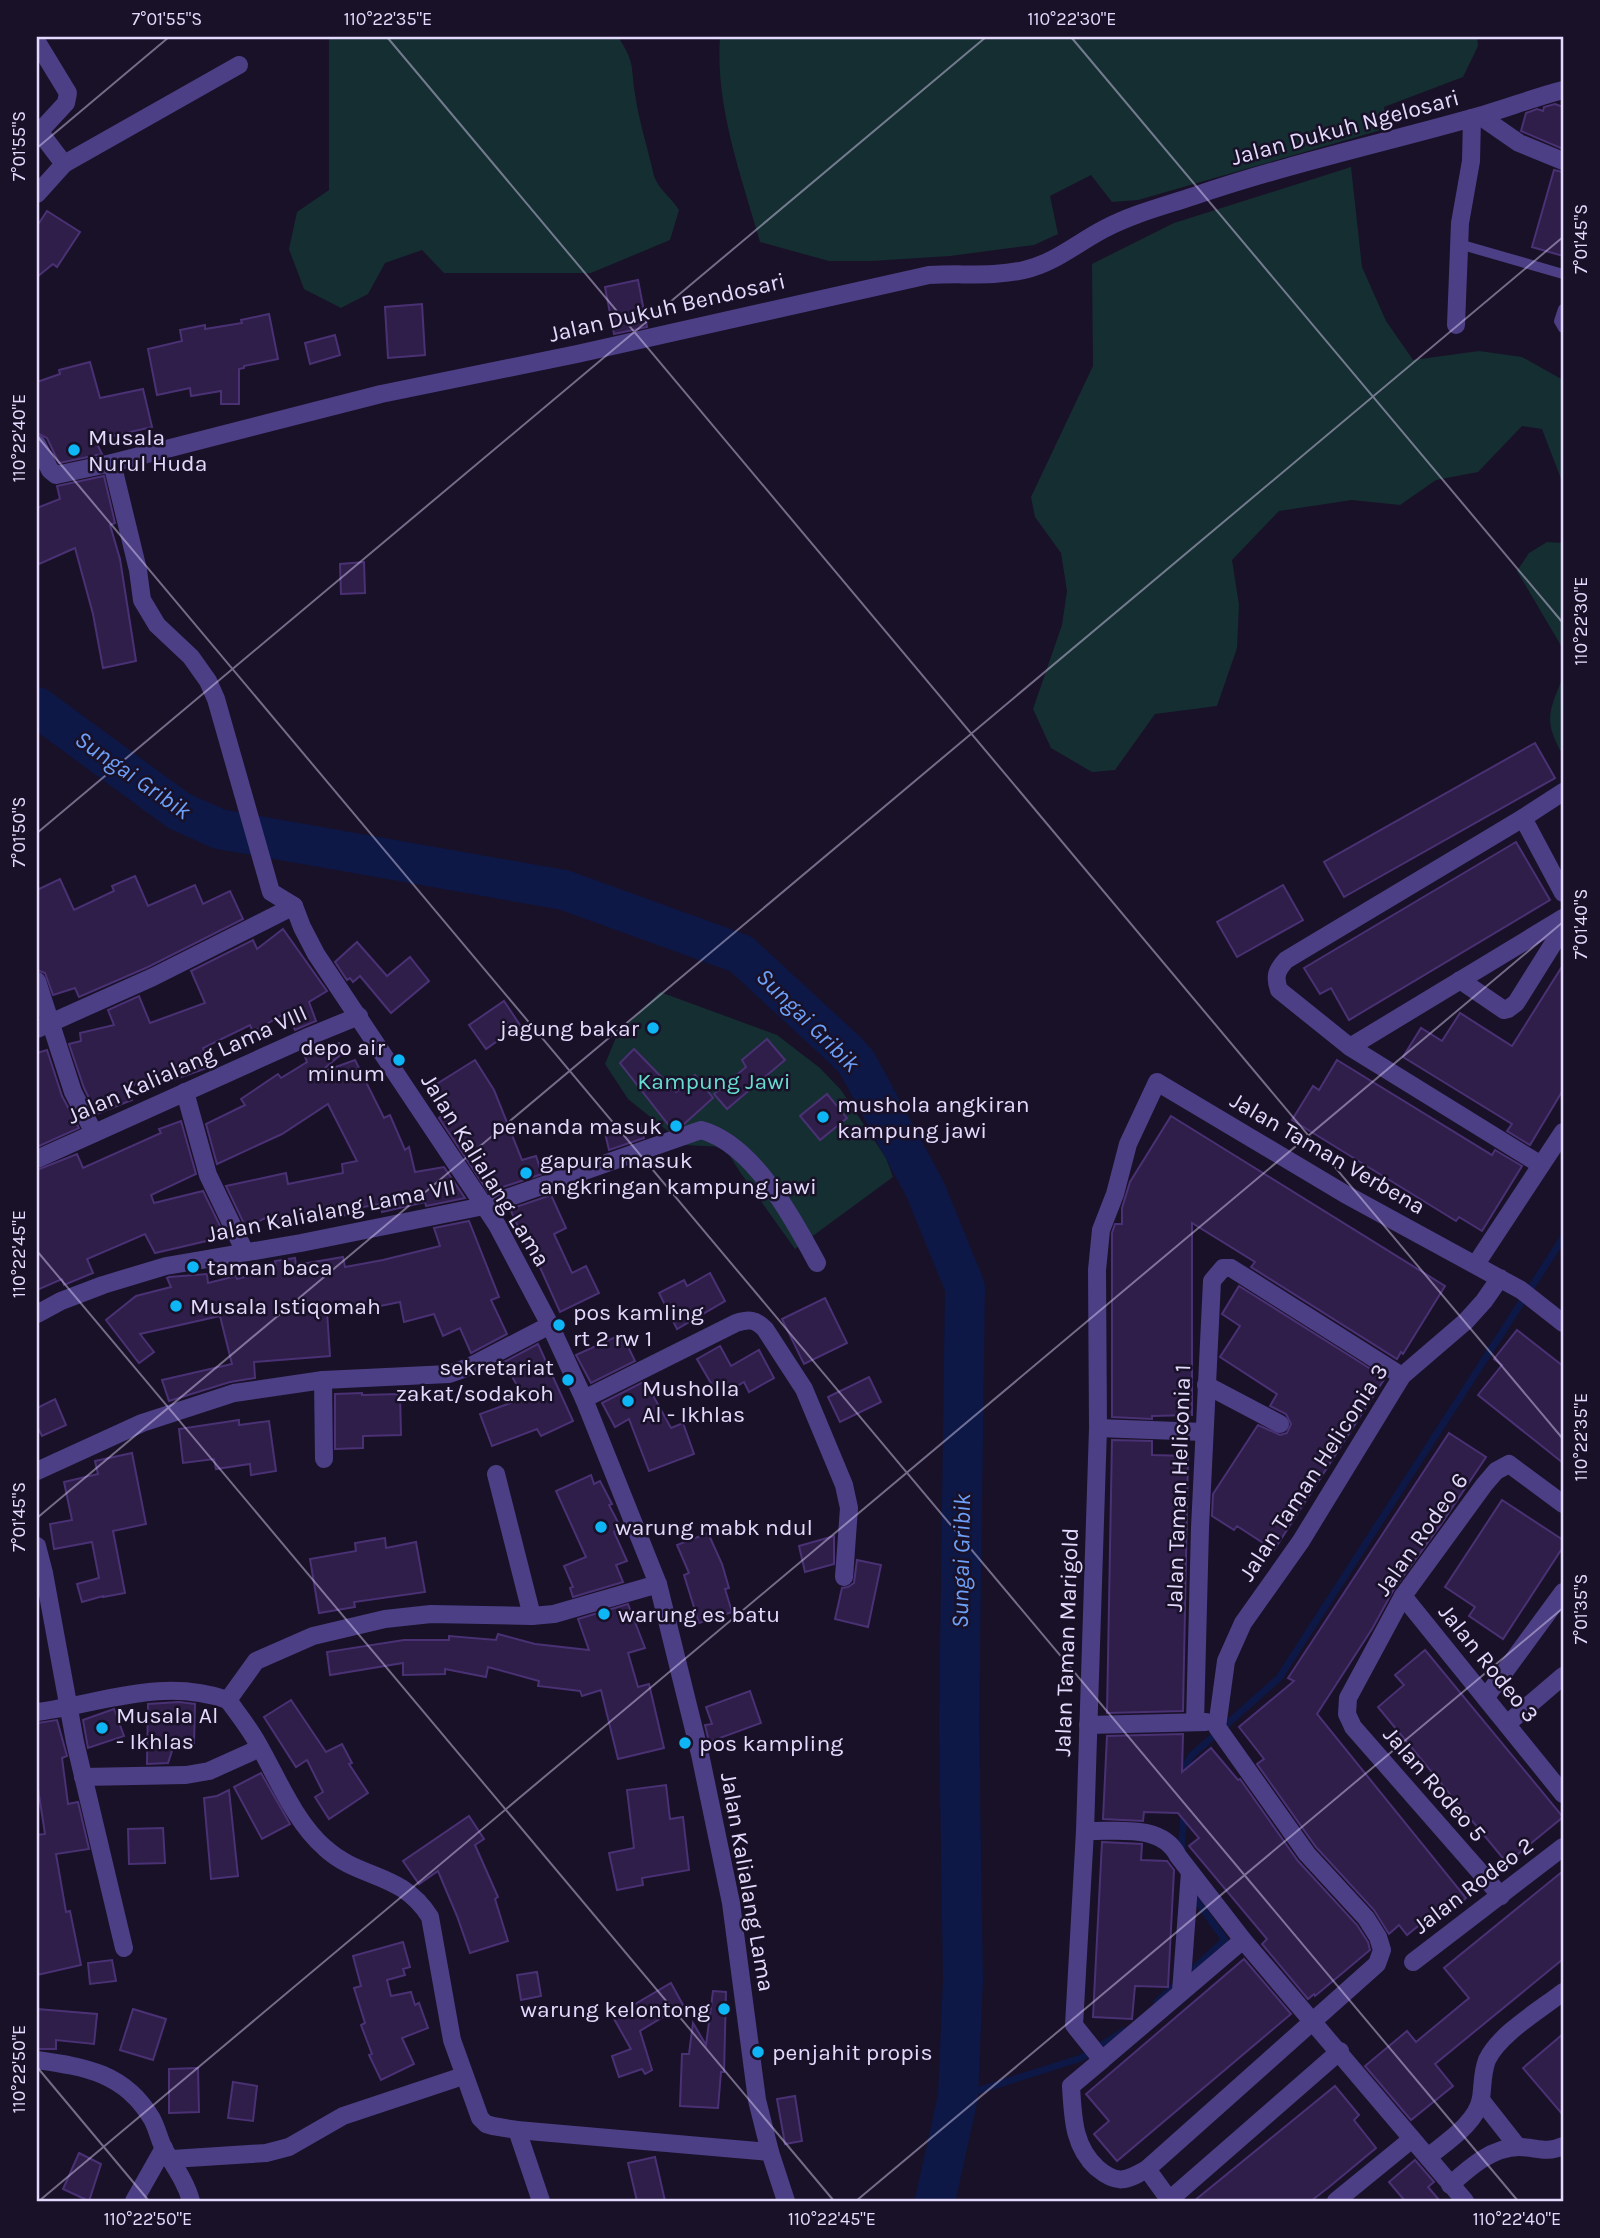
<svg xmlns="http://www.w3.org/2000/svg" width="1600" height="2238" viewBox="0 0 1600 2238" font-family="Karla,sans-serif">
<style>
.green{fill:#152e32}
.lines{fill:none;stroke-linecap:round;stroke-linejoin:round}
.stream{stroke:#0d1846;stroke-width:7}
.river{stroke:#0d1846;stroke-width:40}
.building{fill:#2e1e49;stroke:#4a3174;stroke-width:2}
.lane{stroke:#4d3f85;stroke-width:10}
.street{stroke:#4d3f85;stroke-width:18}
.ticks{fill:none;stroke:#e4dafd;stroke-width:2;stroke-opacity:0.45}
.poi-dot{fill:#0fb6f5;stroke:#191128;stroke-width:2.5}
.labels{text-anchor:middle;stroke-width:5;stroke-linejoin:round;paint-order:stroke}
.street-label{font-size:23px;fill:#e4dafd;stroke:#191128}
.poi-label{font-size:23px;fill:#e4dafd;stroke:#191128;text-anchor:start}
.park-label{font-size:23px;fill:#68dcd3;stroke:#191128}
.water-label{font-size:24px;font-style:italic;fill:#6da0f9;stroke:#191128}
.neatline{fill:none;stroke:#e4dafd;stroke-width:2.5}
.ticks-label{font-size:18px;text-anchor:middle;fill:#e4dafd}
</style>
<rect width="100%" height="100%" fill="#191128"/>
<g class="green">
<path d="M329 37H618C635 62 631 67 635 94 639 122 648 149 654 176 659 190 671 197 679 210L670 240 591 273H444L422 250 385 263 368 294 341 308 304 289 289 249 297 212 329 190Z"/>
<path d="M720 37H1477L1478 46 1463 77 1384 107 1388 128 1138 200 1112 202 1091 175 1050 196 1058 234 1034 245 950 256 871 261H829L760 242C741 175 715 106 720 37Z"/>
<path d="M1351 167 1362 267 1386 321 1413 360 1479 351 1522 357 1563 380V484L1542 429 1522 426 1478 472 1436 480 1400 505 1352 500 1279 511 1232 560 1239 605 1237 648 1217 706 1155 714 1115 770 1092 772 1051 748 1033 709 1062 625 1067 591 1061 553 1035 517 1031 497 1093 366 1092 264 1174 223Z"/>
<path d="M1547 542 1563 543V649L1517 571 1529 553Z"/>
<path d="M1563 677V755C1543 721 1549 711 1563 677Z"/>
<path d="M660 992 777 1035 820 1068 841 1090 886 1158 893 1177 795 1249 740 1172 724 1147 685 1145 628 1099 605 1064 617 1035Z"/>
</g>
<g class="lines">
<g class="stream">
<path d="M1185 1777 1186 1765 1191 1756 1279 1678 1563 1238"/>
<path d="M1181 1854 1184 1810"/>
<path d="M1157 2002 1225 1940 1192 1894"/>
<path d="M958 2097 1081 2058 1124 2031"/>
</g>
<path class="river" d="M37 707 179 811 219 829 564 890 741 954 846 1051 857 1063 925 1189 965 1287 959 1724 963 1980 958 2097 935 2201"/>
</g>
<g class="building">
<path d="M1555 104 1563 107V149L1521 131 1526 113 1537 109 1543 111 1544 107Z"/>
<path d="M1554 170 1563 172V256L1532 247Z"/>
<path d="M47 211 80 232 57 267 53 264 37 277V226Z"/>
<path d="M638 280 647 327 614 334 605 287Z"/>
<path d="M422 304 425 355 388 358 385 307Z"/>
<path d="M269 314 278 359 244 366V368L239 369V404H221V391L191 396 190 388 157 395 148 349 182 341 180 330 205 325V329L242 323 241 320Z"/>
<path d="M335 335 340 355 310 364 305 343Z"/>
<path d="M90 362 100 398 143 389 152 427 95 440 102 454 59 463 47 438 37 433V382L60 374 59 370Z"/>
<path d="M104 476 115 523 110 525 120 559 136 661 103 668 93 614 75 548 37 565V508L60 499 57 486Z"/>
<path d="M364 562 365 593 341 594 340 564Z"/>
<path d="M1535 743 1555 778 1344 897 1324 862Z"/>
<path d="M1516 842 1550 900 1349 1020 1331 988 1320 994 1304 968Z"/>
<path d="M135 876 148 906 195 885 203 904 230 891 243 919 148 967 79 997 75 988 53 995 45 973 37 970V890L60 879 74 910 114 891 112 886Z"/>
<path d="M1283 885 1303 920 1237 957 1217 922Z"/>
<path d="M283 929 327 991 309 1002 316 1021 295 1030 287 1012 253 1032 250 1025 203 1048 210 1067 173 1080 171 1073 127 1087 132 1100 97 1114 84 1088 69 1044 81 1041 80 1033 114 1025 108 1010 139 996 150 1023 205 1003 191 971 253 940 257 949Z"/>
<path d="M357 942 387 976 410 957 429 981 391 1013 360 976 353 982 350 978 347 980 335 962Z"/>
<path d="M1563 965V1090L1530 1145 1507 1131 1512 1124 1403 1057 1421 1028 1442 1041 1460 1013 1512 1046Z"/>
<path d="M504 1001 520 1025 486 1049 469 1025Z"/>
<path d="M767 1039 785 1060 727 1109 714 1094 746 1067 742 1060Z"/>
<path d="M323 1043 326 1051 339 1043 345 1051 319 1073 355 1060 384 1118 390 1115 405 1150 409 1147 415 1172 444 1167 465 1198 426 1206 425 1202 382 1212 380 1204 346 1210 347 1215 322 1220 321 1214 271 1226 269 1216 246 1228 226 1186 286 1173 288 1184 343 1173 342 1164 357 1161 328 1104 282 1134 217 1164 206 1124 245 1105 241 1099 278 1074 281 1078 307 1062 303 1052Z"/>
<path d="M634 1049 676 1092 695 1075 713 1098 684 1124 671 1128 620 1063Z"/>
<path d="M47 1050 62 1096 79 1128 37 1147V1053Z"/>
<path d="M475 1060 494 1090 522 1160 536 1156 542 1174 500 1188 499 1185 488 1192 439 1118 449 1108 435 1085Z"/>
<path d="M1337 1060 1492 1155 1495 1150 1522 1166 1482 1231 1459 1217 1456 1221 1292 1120 1313 1086 1319 1090Z"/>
<path d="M827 1094 847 1118 820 1140 800 1116Z"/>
<path d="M1171 1116 1445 1286 1403 1354 1401 1352 1397 1359 1251 1267 1255 1262 1192 1223V1415L1152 1416V1419L1112 1417V1233L1115 1224H1122V1208L1130 1182Z"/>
<path d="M181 1121 196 1174 151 1195 154 1203 203 1191 224 1234 215 1239 155 1253 145 1234 87 1259 93 1273 64 1285 62 1279 37 1290V1170L77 1154 83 1168 161 1133 159 1129Z"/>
<path d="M640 1123 644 1138 609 1150 605 1133Z"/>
<path d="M551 1195 566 1228 554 1234 572 1273 586 1266 599 1293 560 1312 530 1245 527 1246 510 1209Z"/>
<path d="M469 1221 499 1297 491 1300 507 1334 471 1353 460 1328 443 1336 434 1314 404 1322 400 1302 375 1307V1304L327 1312 330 1356 254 1362 255 1378 230 1382 169 1401 162 1380 232 1364 220 1316 140 1334 154 1352 139 1363 106 1320 136 1296 171 1287 167 1278 169 1277 207 1274 208 1283 236 1276 237 1279 276 1268 275 1261 295 1258 296 1265 343 1257 345 1267 383 1260 440 1246 434 1228Z"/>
<path d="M710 1273 725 1301 677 1329 659 1293 684 1280 687 1286Z"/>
<path d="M1239 1286 1385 1378 1274 1550 1237 1526 1234 1530 1212 1516 1213 1494 1258 1425 1280 1435 1287 1433 1291 1424 1286 1414 1270 1406 1277 1394 1220 1357 1240 1326 1222 1314Z"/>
<path d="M825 1298 847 1343 804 1364 782 1319Z"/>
<path d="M1517 1330 1563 1366V1463L1478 1395 1502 1365 1494 1359Z"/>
<path d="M622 1334 635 1361 591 1383 576 1355Z"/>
<path d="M538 1344 573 1421 541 1436 537 1429 492 1446 480 1414 524 1398 504 1362Z"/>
<path d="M720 1346 731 1366 759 1350 774 1378 749 1392 744 1382 719 1397 697 1359Z"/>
<path d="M869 1377 881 1402 840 1422 828 1397Z"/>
<path d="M645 1381 671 1428 683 1423 694 1454 649 1471 629 1419 615 1427 602 1403Z"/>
<path d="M362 1393V1395L400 1394 401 1435 363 1436V1448L335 1449V1394Z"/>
<path d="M55 1399 66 1425 42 1436 37 1426V1408Z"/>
<path d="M239 1420V1425L269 1421 276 1471 251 1475 250 1464 216 1469 214 1459 183 1463 179 1429Z"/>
<path d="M1449 1433 1486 1457 1442 1523 1394 1589 1372 1629 1317 1714 1466 1898 1438 1920 1433 1914 1407 1935 1399 1925 1389 1934 1374 1910 1316 1847 1257 1764 1264 1759 1239 1727 1294 1681 1288 1678Z"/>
<path d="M1112 1440 1152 1441V1455L1188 1456 1183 1711 1107 1713Z"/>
<path d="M132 1453 146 1524 113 1531 125 1593 103 1597V1596L82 1602 77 1584 99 1578 92 1542 54 1549 50 1524 72 1520 64 1482 98 1474 95 1461Z"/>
<path d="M591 1475 594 1484 600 1481 612 1504 609 1505 621 1528 614 1532 627 1561 616 1565 623 1582 573 1597 570 1588 573 1587 564 1566 586 1557 556 1491Z"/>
<path d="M1502 1500 1563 1540V1547L1503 1639 1469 1616 1475 1607 1445 1587Z"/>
<path d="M708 1533 722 1564 729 1588 725 1589 732 1612 699 1623 684 1575 689 1573 677 1545Z"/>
<path d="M834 1536V1564L805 1572 799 1546Z"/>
<path d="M385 1538 386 1548 416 1542 425 1592 354 1602 355 1607 319 1613 310 1559 356 1551 355 1543Z"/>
<path d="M857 1560 881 1565 868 1627 835 1619 842 1588 848 1587 854 1583Z"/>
<path d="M628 1604 645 1648 628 1653 638 1687 649 1684 664 1748 618 1759 601 1690 582 1696 580 1691 538 1686 539 1681 488 1667 486 1677 445 1669V1674L403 1675V1663L330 1675 327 1652 404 1640H449V1636L496 1640 498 1634 535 1644 589 1650 578 1619Z"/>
<path d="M1425 1650 1563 1817 1507 1863 1378 1707 1404 1685 1395 1675Z"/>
<path d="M750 1691 761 1723 709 1742 705 1725 712 1724 706 1707Z"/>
<path d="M291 1700 326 1752 342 1744 352 1763 349 1764 368 1793 329 1819 315 1797 323 1792 307 1760 296 1767 264 1717Z"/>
<path d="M179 1702 195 1704 194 1743 175 1742 168 1763 147 1764 148 1704Z"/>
<path d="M114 1709 124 1736 88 1748 83 1720Z"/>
<path d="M57 1720 67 1756 62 1758 68 1804 78 1802 89 1849 56 1854 66 1912 70 1911 81 1965 37 1975V1835L45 1834 37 1782V1723Z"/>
<path d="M1183 1734 1182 1772 1211 1748 1238 1780 1240 1779 1298 1861 1357 1925 1368 1942 1370 1950 1315 1996 1314 1994 1308 1999 1262 1944 1267 1939 1189 1846 1199 1838 1178 1813 1144 1812 1143 1821 1103 1819 1107 1736Z"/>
<path d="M261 1773 290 1824 262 1839 234 1787Z"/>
<path d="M666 1785 670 1819 683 1817 689 1870 642 1878 643 1885 617 1890 609 1853 634 1848 627 1790Z"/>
<path d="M229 1790 238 1876 211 1879 204 1798 217 1796Z"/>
<path d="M469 1816 484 1839 475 1845 498 1897 495 1899 508 1941 470 1953 457 1916 438 1871 419 1884 403 1861Z"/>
<path d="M163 1828 165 1863 129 1864 128 1829Z"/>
<path d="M1102 1842 1142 1844 1141 1860 1167 1861 1174 1870 1168 1987 1135 1986 1132 2019 1093 2017Z"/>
<path d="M1563 1871V1959L1435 2064 1453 2086 1411 2120 1365 2066 1407 2031 1416 2042 1469 1998 1444 1968Z"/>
<path d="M403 1942 410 1967 403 1969 405 1975 387 1980 391 1996 411 1992 415 2005 419 2003 428 2028 402 2038 414 2064 381 2080 369 2055 372 2054 361 2025 365 2023 354 1988 361 1986 353 1956Z"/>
<path d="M1244 1959 1291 2014 1117 2161 1094 2134 1109 2121 1086 2094Z"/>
<path d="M112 1960 116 1981 90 1984 88 1963Z"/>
<path d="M537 1972 541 1996 521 2000 517 1975Z"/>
<path d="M671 1983 683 2005 640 2031 652 2070 645 2074 642 2069 619 2077 612 2056 631 2049 613 2017Z"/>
<path d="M713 1991 726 1992 724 2072H721L718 2108 680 2106 682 2054H689L693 2023 706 2045Z"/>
<path d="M37 2009 97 2014 94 2044 56 2040V2049H37Z"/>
<path d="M133 2009 166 2019 153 2060 120 2050Z"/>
<path d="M1563 2034V2115L1523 2068Z"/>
<path d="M198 2068 199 2112 169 2113V2069Z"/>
<path d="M233 2082 257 2086 253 2121 228 2118Z"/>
<path d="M1335 2086 1359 2115 1354 2120 1376 2148 1329 2187 1311 2201H1194Z"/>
<path d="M795 2096 802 2141 785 2144 777 2099Z"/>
<path d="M79 2153 101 2164 89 2201 63 2189Z"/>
<path d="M655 2157 665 2201H637L628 2163Z"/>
<path d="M1415 2160 1434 2182 1428 2187 1440 2201H1405L1389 2182Z"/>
</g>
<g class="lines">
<g class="lane">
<path d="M1459 244 1563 274"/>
<path d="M1563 309 1559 321 1563 328"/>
</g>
<g class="street">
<path d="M37 42 68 93 66 103 42 129V135L64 164 37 194"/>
<path d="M1480 116 1519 143 1563 161"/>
<path d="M64 164 239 65"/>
<path d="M1456 325 1460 223 1471 161 1472 118"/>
<path d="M37 444 50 470 56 475 112 463"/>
<path d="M1523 818 1563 893"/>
<path d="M1460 980 1504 1010 1508 1009 1516 1003 1563 928"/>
<path d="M37 981 73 1092 94 1133"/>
<path d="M37 1029 153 977 294 906"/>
<path d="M1350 1047 1563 918"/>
<path d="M185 1092 208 1175 245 1252"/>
<path d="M37 1159 310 1036 359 1016"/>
<path d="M1541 1165 1350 1047 1279 990C1274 976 1277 970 1286 960L1523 818 1563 792"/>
<path d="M1476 1264 1563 1132"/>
<path d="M1500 1278 1484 1301 1466 1321 1402 1376 1301 1541 1243 1623 1226 1661 1217 1727 1307 1854 1366 1918 1378 1937 1382 1950 1377 1964 1147 2169C1126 2181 1117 2185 1097 2168 1073 2146 1073 2117 1071 2086L1102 2060 1074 2025 1085 1831 1098 1428 1097 1270 1101 1230 1115 1194 1128 1144 1157 1082 1345 1194 1521 1290 1563 1323"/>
<path d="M37 1314 61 1301 103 1285 166 1266 301 1243 484 1206 701 1130C753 1144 793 1218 817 1263"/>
<path d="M323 1380 324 1459"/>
<path d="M1206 1385 1280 1424"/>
<path d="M584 1399 736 1323C749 1319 755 1319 765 1329L804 1389 844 1485 849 1508 844 1577"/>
<path d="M1098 1428 1204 1432"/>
<path d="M37 1471 142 1423 234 1393 323 1380 449 1374 469 1367 550 1325"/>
<path d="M496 1474 532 1616"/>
<path d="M37 1546 44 1573 75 1742 124 1948"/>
<path d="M1403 1596 1563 1794"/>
<path d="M1486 1697 1563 1592"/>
<path d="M228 1700C238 1714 250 1729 258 1744 278 1779 295 1822 325 1848 360 1880 401 1871 430 1917L452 2040 480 2118 486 2124 493 2126 517 2130 770 2152"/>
<path d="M228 1700 256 1661 313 1636 385 1619 431 1614 532 1616 554 1614 658 1584"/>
<path d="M37 1712C104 1703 161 1677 228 1700"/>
<path d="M1195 1722 1200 1528 1212 1281 1223 1268H1231L1402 1376"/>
<path d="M1507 1724 1563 1676"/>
<path d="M1088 1725 1206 1722"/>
<path d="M83 1777 186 1775 209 1771 260 1748"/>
<path d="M1085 1831C1116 1832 1162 1823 1178 1856L1243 1940 1465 2201"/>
<path d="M1501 1896 1353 1727 1347 1714 1348 1698 1403 1596 1484 1485 1496 1471 1509 1464 1563 1504"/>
<path d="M1413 1962 1563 1847"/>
<path d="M1181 1992 1190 1872"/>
<path d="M37 2060C86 2067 125 2073 152 2119 157 2128 159 2139 164 2149 174 2166 186 2182 191 2201"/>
<path d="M1102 2060 1243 1940"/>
<path d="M1481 2100 1518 2147"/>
<path d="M517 2130 541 2201"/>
<path d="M1428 2157C1446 2142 1477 2123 1481 2098 1483 2085 1482 2073 1487 2060 1499 2034 1540 2010 1563 1992"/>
<path d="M172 2159 266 2153 289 2147 343 2116 463 2076"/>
<path d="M1147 2169 1168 2198 1175 2195 1340 2051"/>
<path d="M1450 2185C1469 2168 1492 2147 1519 2147 1537 2147 1545 2154 1563 2146"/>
<path d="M134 2201 164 2148"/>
<path d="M786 2201 770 2152 757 2100 731 1903 700 1754 658 1584 584 1399 550 1325 497 1225 316 954 302 927 294 906 271 892 216 699 208 681 191 657 157 625 142 600 138 570 112 463 381 394 577 354 929 275C961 273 993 277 1024 270 1055 263 1077 243 1104 229 1132 214 1164 206 1194 196 1285 165 1379 144 1472 118 1502 110 1532 98 1563 90"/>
<path d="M1336 2201 1412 2139"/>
</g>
</g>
<path class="ticks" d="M387 37 1563 1439M1071 37 1563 623M37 148 169 37M37 436 1518 2201M37 833 986 37M37 1251 834 2201M37 1518 1563 237M37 2067 149 2201M39 2201 1563 922M856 2201 1563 1608"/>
<g class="poi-dot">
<circle cx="74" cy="450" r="7"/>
<circle cx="653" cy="1028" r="7"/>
<circle cx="399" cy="1060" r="7"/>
<circle cx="823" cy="1117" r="7"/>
<circle cx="676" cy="1126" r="7"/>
<circle cx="526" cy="1173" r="7"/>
<circle cx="193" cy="1267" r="7"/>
<circle cx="176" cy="1306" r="7"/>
<circle cx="559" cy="1325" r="7"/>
<circle cx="568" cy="1380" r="7"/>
<circle cx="628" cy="1401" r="7"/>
<circle cx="601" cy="1527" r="7"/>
<circle cx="604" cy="1614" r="7"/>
<circle cx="102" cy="1728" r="7"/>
<circle cx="685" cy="1743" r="7"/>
<circle cx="724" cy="2009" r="7"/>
<circle cx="758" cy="2052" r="7"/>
</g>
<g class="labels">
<g class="street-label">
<text transform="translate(1345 127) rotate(-15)" y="8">Jalan Dukuh Ngelosari</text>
<text transform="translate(667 307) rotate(-13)" y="8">Jalan Dukuh Bendosari</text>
<text transform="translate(187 1064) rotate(-24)" y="8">Jalan Kalialang Lama VIII</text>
<text transform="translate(1328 1153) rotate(30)" y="8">Jalan Taman Verbena</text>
<text transform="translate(486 1170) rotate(58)" y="8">Jalan Kalialang Lama</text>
<text transform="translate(331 1210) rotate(-11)" y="8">Jalan Kalialang Lama VII</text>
<text transform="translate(1313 1472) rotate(-57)" y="8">Jalan Taman Heliconia 3</text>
<text transform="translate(1178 1488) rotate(-88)" y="8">Jalan Taman Heliconia 1</text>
<text transform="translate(1421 1534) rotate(-55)" y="8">Jalan Rodeo 6</text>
<text transform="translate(1066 1642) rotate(-88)" y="8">Jalan Taman Marigold</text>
<text transform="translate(1489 1663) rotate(51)" y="8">Jalan Rodeo 3</text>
<text transform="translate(1435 1784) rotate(49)" y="8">Jalan Rodeo 5</text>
<text transform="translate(748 1882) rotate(80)" y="8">Jalan Kalialang Lama</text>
<text transform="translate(1473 1885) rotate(-37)" y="8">Jalan Rodeo 2</text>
</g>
<g class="poi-label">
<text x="88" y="445">Musala<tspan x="88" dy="26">Nurul Huda</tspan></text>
<text x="639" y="1036" text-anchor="end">jagung bakar</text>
<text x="385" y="1055" text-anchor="end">depo air<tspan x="385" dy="26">minum</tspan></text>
<text x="837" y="1112">mushola angkiran<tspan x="837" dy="26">kampung jawi</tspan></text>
<text x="662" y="1134" text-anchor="end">penanda masuk</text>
<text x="540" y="1168">gapura masuk<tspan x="540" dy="26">angkringan kampung jawi</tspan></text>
<text x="207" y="1275">taman baca</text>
<text x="190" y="1314">Musala Istiqomah</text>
<text x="573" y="1320">pos kamling<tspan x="573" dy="26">rt 2 rw 1</tspan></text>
<text x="554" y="1375" text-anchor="end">sekretariat<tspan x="554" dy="26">zakat/sodakoh</tspan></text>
<text x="642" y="1396">Musholla<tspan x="642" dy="26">Al - Ikhlas</tspan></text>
<text x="615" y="1535">warung mabk ndul</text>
<text x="618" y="1622">warung es batu</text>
<text x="116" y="1723">Musala Al<tspan x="116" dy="26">- Ikhlas</tspan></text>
<text x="699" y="1751">pos kampling</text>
<text x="710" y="2017" text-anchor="end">warung kelontong</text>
<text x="772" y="2060">penjahit propis</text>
</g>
<g class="park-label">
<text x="714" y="1089">Kampung Jawi</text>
</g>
<g class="water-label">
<text transform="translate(133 775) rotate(35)" y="8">Sungai Gribik</text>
<text transform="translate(808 1020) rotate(45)" y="8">Sungai Gribik</text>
<text transform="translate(961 1561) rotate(-89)" y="8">Sungai Gribik</text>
</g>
</g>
<rect width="1600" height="2238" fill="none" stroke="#191128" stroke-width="77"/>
<rect x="38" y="38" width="1524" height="2162" class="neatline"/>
<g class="ticks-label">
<text x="167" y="25">7°01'55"S</text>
<text x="388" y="25">110°22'35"E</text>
<text x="1072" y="25">110°22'30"E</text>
<text transform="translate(19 146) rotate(-90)" y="6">7°01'55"S</text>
<text transform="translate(1581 239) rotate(-90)" y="6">7°01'45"S</text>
<text transform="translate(19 438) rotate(-90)" y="6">110°22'40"E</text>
<text transform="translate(1581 621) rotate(-90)" y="6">110°22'30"E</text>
<text transform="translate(19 832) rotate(-90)" y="6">7°01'50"S</text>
<text transform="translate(1581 924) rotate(-90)" y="6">7°01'40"S</text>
<text transform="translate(19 1254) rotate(-90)" y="6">110°22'45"E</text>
<text transform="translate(1581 1437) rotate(-90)" y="6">110°22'35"E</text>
<text transform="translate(19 1517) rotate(-90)" y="6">7°01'45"S</text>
<text transform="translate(1581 1609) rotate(-90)" y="6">7°01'35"S</text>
<text transform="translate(19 2069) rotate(-90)" y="6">110°22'50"E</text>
<text x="148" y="2225">110°22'50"E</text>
<text x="832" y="2225">110°22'45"E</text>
<text x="1517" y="2225">110°22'40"E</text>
</g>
</svg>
